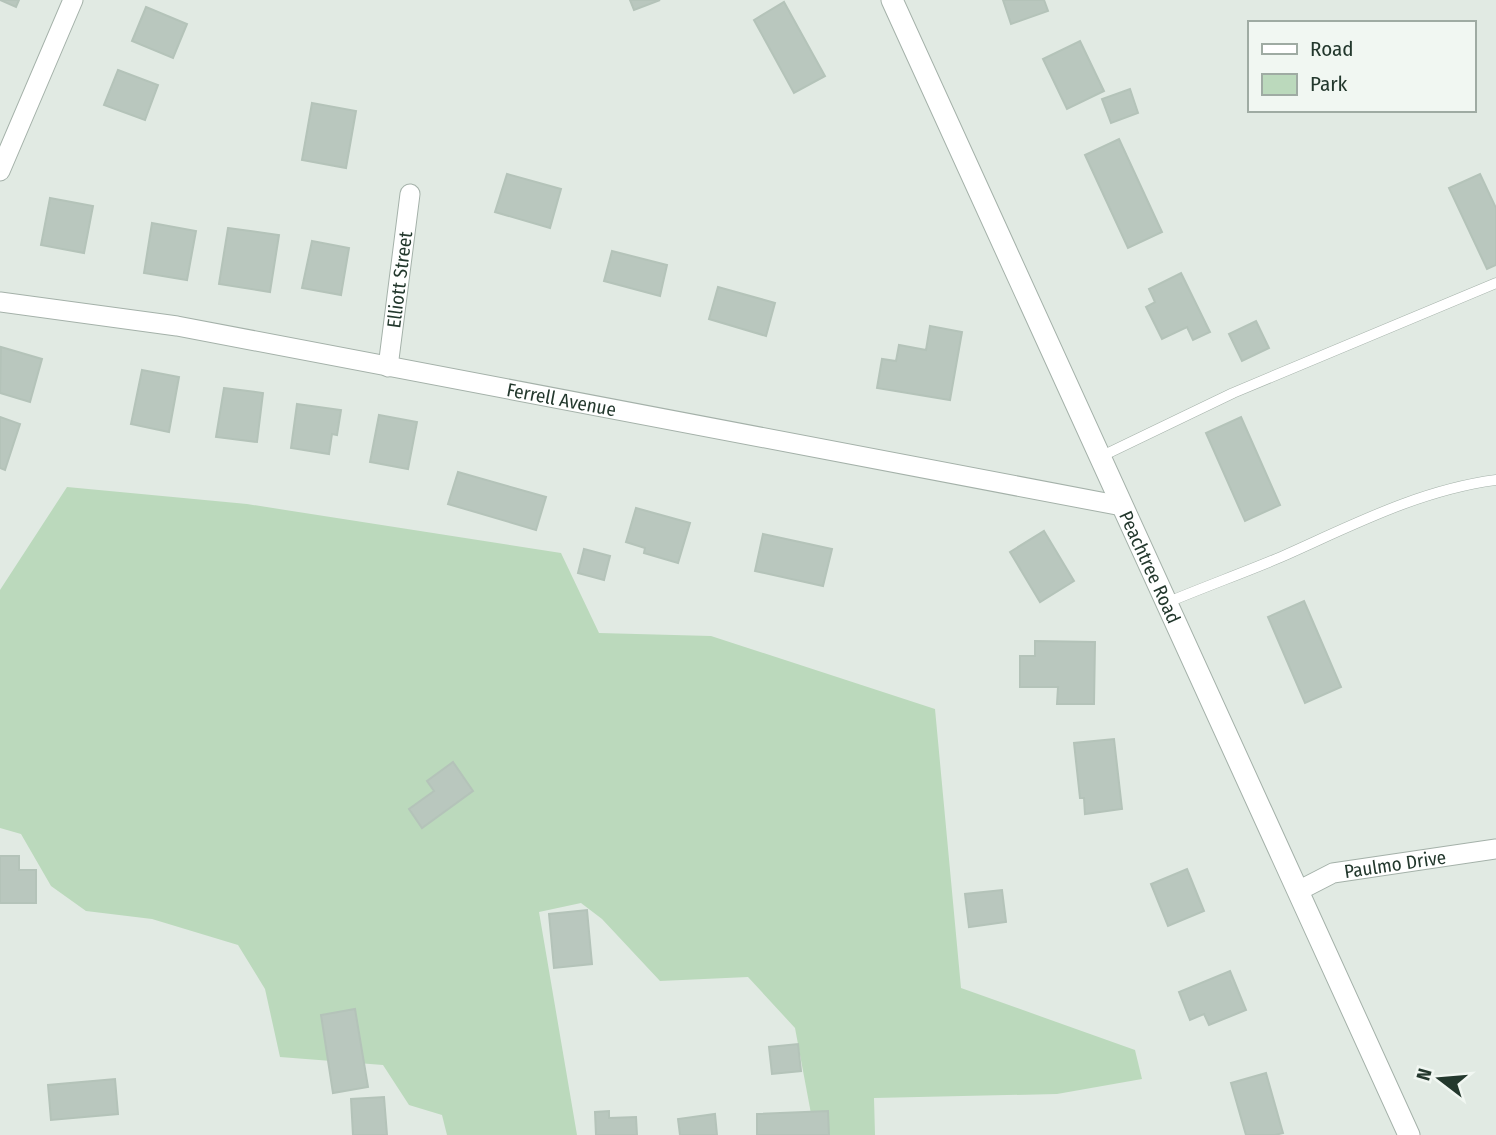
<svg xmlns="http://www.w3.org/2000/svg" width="1496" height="1135" viewBox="0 0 1496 1135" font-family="'Fira Sans Condensed',sans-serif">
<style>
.green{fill:#bbd9bc}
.building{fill:#b9c7be;stroke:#b4c3b9;stroke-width:2}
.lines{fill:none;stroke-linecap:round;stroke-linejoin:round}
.service-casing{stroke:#a4b1a9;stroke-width:11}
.minor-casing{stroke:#a4b1a9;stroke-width:21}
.tertiary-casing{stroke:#a4b1a9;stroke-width:23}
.service{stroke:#fff;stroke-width:10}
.minor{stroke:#fff;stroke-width:19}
.tertiary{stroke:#fff;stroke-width:21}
.labels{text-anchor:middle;stroke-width:5;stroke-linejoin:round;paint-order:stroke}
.street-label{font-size:19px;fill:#23382d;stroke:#f1f7f2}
</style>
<rect width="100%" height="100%" fill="#e1eae3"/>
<path class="green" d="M67 487 247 504 561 553 599 633 711 636 935 709 961 988 1135 1050 1142 1079 1057 1094 874 1098 875 1135H815L795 1028 748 977 660 981 602 919 581 903 539 912 577 1135H447L442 1115 409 1105 383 1065 280 1057 265 989 238 945 152 919 86 911 51 886 21 834 0 828V590Z"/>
<g class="building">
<path d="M0 0H19L16 7Z"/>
<path d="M630 0H660L634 10Z"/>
<path d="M1003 0H1044L1048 11 1011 24Z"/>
<path d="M784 2 825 76 794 93 754 20Z"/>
<path d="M146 7 187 24 173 58 132 41Z"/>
<path d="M1080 41 1104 91 1067 109 1043 59Z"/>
<path d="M118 70 158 85 145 120 104 105Z"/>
<path d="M1130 89 1138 113 1111 123 1102 99Z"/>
<path d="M312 103 356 111 346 168 302 160Z"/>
<path d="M1119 139 1162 232 1128 248 1085 155Z"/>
<path d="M507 174 561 189 550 228 495 212Z"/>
<path d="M1480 174 1496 208V265L1487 269 1449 188Z"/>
<path d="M50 198 93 206 84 253 41 245Z"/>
<path d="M152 223 196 231 187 280 144 273Z"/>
<path d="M228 228 279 235 270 292 219 284Z"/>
<path d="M312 241 349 248 341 295 302 288Z"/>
<path d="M612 251 667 265 660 296 604 281Z"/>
<path d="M1181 273 1210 332 1193 340 1187 327 1162 339 1146 307 1155 302 1149 289Z"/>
<path d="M718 287 775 303 766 336 709 319Z"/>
<path d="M1256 321 1269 348 1242 361 1229 334Z"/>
<path d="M930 326 962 332 950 400 877 388 882 359 896 361 899 345 926 350Z"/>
<path d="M1 347 42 359 30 402 0 393Z"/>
<path d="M142 370 179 377 169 432 131 424Z"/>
<path d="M224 388 263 393 257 442 216 437Z"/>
<path d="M297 404 341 410 337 435 332 434 329 454 291 448Z"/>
<path d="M379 415 417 422 408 469 370 462Z"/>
<path d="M0 417 20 424 5 470 0 468Z"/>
<path d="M1241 417 1280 505 1245 521 1206 433Z"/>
<path d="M458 472 546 497 536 530 448 504Z"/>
<path d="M636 508 690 523 678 563 644 553 645 548 626 542Z"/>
<path d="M1044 531 1074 581 1040 602 1010 552Z"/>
<path d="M763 534 832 549 823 586 755 571Z"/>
<path d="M584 549 610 556 604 580 578 573Z"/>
<path d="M1304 601 1341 687 1305 703 1268 617Z"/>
<path d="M1035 641 1095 642 1094 704H1057L1058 687H1020V656H1035Z"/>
<path d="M1114 739 1122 809 1085 814 1084 798H1080L1074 743Z"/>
<path d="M453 762 473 791 422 828 409 809 434 791 427 781Z"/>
<path d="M0 856H19V870H36V903H0Z"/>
<path d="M1187 869 1204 911 1168 926 1151 884Z"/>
<path d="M1002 890 1006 922 969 927 965 894Z"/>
<path d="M587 910 592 964 554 968 549 914Z"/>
<path d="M1230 971 1246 1010 1209 1025 1204 1014 1190 1020 1179 992Z"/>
<path d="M355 1009 368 1087 333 1093 321 1015Z"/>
<path d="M798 1044 801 1071 772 1074 769 1047Z"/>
<path d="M1266 1073 1283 1133 1275 1135H1246L1231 1083Z"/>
<path d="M115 1079 118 1114 51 1120 48 1085Z"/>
<path d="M384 1097 387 1135H353L351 1099Z"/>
<path d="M609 1111V1118L636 1117 637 1135H596L595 1112Z"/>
<path d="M828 1111 829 1135H757V1114Z"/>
<path d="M715 1114 717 1135H680L678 1119Z"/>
</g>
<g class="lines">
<defs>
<g id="service">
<path d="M1100 457 1233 393 1496 283"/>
<path d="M1166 603C1204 587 1243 573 1281 557 1351 526 1419 490 1496 480"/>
</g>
<g id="minor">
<path d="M0 171 73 0"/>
<path id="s1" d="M0 302 177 326 1122 506"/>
<path id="s2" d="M388 367 410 194"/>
<path id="s3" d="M1298 891 1333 873 1496 849"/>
</g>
<g id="tertiary">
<path id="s4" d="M892 0 1409 1135"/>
</g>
</defs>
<use href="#service" class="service-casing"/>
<use href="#minor" class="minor-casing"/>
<use href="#tertiary" class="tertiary-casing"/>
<use href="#service" class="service"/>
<use href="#minor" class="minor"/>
<use href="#tertiary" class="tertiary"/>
</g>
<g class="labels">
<g class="street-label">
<text dy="7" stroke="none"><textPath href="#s2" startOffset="88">Elliott Street</textPath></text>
<text dy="7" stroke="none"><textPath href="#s1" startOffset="570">Ferrell Avenue</textPath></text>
<text dy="7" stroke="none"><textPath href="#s4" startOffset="623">Peachtree Road</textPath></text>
<text dy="7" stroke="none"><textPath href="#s3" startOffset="102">Paulmo Drive</textPath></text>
</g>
</g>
<rect x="1248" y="21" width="228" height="91" fill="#f1f7f2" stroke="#9faba3" stroke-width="2"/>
<rect x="1262" y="44" width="35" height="10" fill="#ffffff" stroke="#9faba3" stroke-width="2"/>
<text x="1310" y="56" font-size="21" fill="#23382d">Road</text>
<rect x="1262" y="74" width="35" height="21" fill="#bbd9bc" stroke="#9faba3" stroke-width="2"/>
<text x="1310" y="91" font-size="21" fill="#23382d">Park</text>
<g transform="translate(1440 1079) rotate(286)" stroke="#f1f7f2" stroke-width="5" paint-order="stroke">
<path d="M0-5L12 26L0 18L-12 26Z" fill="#23382d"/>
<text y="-10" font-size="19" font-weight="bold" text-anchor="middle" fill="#23382d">N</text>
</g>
</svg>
